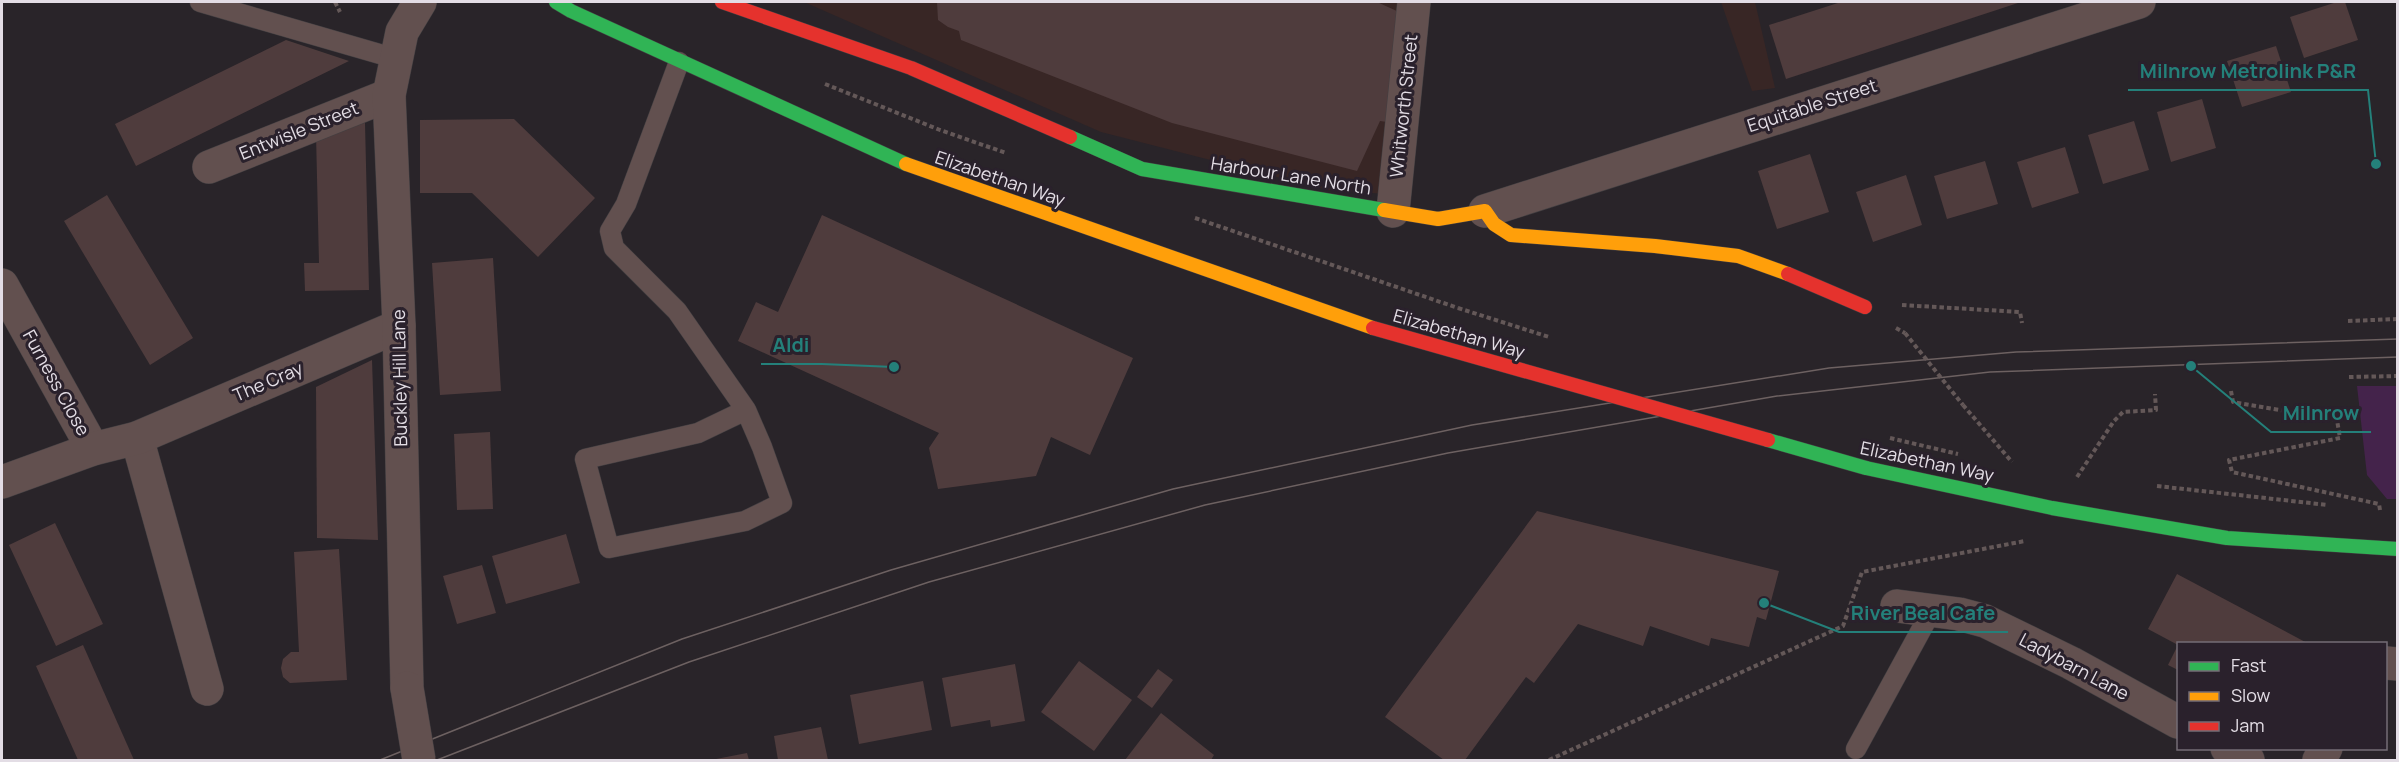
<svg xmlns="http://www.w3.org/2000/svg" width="2399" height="762" viewBox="0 0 2399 762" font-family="Manrope,sans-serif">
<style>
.industrial{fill:#382625}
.green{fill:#44234b}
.building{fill:#4f3c3d}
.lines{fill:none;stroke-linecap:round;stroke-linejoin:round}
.lane-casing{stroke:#423f42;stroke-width:21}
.street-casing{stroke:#423f42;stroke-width:34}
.fast-casing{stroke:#423f42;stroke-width:15}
.slow-casing{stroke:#423f42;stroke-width:15}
.jam-casing{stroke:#423f42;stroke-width:15}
.path{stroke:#645858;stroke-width:4;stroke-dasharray:4.5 3;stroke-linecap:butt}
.lane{stroke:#62504f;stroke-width:20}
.street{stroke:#62504f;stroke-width:33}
.fast{stroke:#30b455;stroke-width:14}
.slow{stroke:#ff9f0a;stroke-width:14}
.jam{stroke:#e5322d;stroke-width:14}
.tram{stroke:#6d6161;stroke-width:1.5}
.street-bridge-casing{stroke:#423f42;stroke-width:34;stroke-linecap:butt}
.fast-bridge-casing{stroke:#423f42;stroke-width:15;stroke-linecap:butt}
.jam-bridge-casing{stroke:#423f42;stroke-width:15;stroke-linecap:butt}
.path-bridge{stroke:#645858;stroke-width:4;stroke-dasharray:4.5 3;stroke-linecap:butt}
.street-bridge{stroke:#62504f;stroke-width:33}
.fast-bridge{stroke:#30b455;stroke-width:14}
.jam-bridge{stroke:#e5322d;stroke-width:14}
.labels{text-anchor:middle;stroke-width:6;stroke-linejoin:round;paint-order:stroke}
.street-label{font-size:18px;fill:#e3dde5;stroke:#2a212c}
.leader{fill:none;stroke:#24807a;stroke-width:2}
.callout-dot{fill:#24807a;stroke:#2a212c;stroke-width:2}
.callout-label{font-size:20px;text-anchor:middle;font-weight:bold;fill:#24807a;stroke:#2a212c;stroke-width:6;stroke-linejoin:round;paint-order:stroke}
</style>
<rect width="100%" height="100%" fill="#292429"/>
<g class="industrial">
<path d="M804 2H1404L1386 194 1328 190 1101 132Z"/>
<path d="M1721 2H1755L1775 88 1752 91Z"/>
</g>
<path class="green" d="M2357 386H2397V499H2387L2367 475Z"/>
<g class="building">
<path d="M937 2H1377L1399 12 1387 122 1380 121 1357 171 1172 123 961 40 959 31 948 27 938 20Z"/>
<path d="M1841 2H2021L1786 79 1769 25Z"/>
<path d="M2337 2H2345L2358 40 2304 58 2290 17Z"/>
<path d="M286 40 349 61 136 166 115 124Z"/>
<path d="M2276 46 2291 92 2242 107 2227 61Z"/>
<path d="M2202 99 2216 148 2171 162 2157 112Z"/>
<path d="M514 119 595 198 538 257 472 193H420V120Z"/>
<path d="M2134 121 2149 170 2103 184 2088 135Z"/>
<path d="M365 123 369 290 305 291 304 263H319L316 134 335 124Z"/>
<path d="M2065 147 2079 193 2032 208 2017 162Z"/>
<path d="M1810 154 1829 212 1777 229 1758 171Z"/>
<path d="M1985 161 1998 204 1947 219 1934 176Z"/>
<path d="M1906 175 1922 225 1873 242 1856 192Z"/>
<path d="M107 195 193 338 150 365 64 221Z"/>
<path d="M822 215 1133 358 1090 455 1051 437 1036 476 938 489 929 448 939 433 738 341 756 302 778 312Z"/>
<path d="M493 258 501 391 440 395 432 263Z"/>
<path d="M372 360 378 540 317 538 316 387Z"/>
<path d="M490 432 493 509 457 510 454 434Z"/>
<path d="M1537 511 1779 571 1766 620 1757 617 1749 647 1711 638 1709 646 1650 626 1643 646 1578 624 1534 683 1526 677 1465 760H1444L1385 717Z"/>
<path d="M55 523 103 624 56 646 9 545Z"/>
<path d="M566 534 580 583 506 604 492 556Z"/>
<path d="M339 549 347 680 290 683 283 677 281 668 283 659 291 652H299L294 552Z"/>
<path d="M482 565 496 613 457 624 443 576Z"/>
<path d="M2177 574 2309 644H2178V670L2168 665 2178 645 2148 629Z"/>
<path d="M83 645 134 760H78L36 666Z"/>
<path d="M1079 661 1132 700 1094 751 1041 712Z"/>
<path d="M1015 664 1025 721 991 727 990 720 951 727 942 678Z"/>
<path d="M1158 669 1173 680 1152 708 1137 697Z"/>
<path d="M923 681 932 730 859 744 850 695Z"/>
<path d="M1161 713 1214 755 1211 760H1125Z"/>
<path d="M821 727 828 760H778L774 736Z"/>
<path d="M747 753 749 760H716V759Z"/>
</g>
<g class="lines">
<defs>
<g id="lane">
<path d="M200 2 397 59"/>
<path d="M679 62 626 204 610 231 614 248 677 311 746 410 698 433 585 459 609 548 745 521 782 503 762 447 746 410"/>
<path d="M1856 749 1932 610"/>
</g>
<g id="street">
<path d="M209 167 389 95"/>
<path d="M1393 211 1414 2"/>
<path d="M1485 211 2139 2"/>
<path d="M2 285 93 449"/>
<path d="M137 438 207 689"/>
<path d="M2 482 93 449 137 438 399 326"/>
<path d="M1897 606 1959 614 1985 621 2071 663 2178 722"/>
<path d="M2386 663 2398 664"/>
<path d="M407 688 399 326 389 95 402 32 420 2"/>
<path d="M2227 748 2248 760"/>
<path d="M2319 760 2326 748"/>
</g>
<g id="fast">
<path d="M556 2 571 11 906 164"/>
<path d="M1070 137 1142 169 1384 210"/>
<path d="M1866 468 2052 508 2227 538 2398 549"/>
</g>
<g id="slow">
<path d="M906 164 1373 328"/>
<path d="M1384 210 1438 219 1485 211 1494 224 1511 235 1655 246 1738 256 1788 274"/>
</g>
<g id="jam">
<path d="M722 2 911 68 1070 137"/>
<path d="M1788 274 1865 307"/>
</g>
</defs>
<use href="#lane" class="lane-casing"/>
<use href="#street" class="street-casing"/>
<use href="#fast" class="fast-casing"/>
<use href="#slow" class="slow-casing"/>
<use href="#jam" class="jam-casing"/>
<g class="path">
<path d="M335 2 340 12"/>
<path d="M825 84 940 130 1006 153"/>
<path d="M1195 218 1458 308"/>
<path d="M1902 305 2020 312 2022 323"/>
<path d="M2348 321 2398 319"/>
<path d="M1896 328 1905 333"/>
<path d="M2349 377 2398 376"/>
<path d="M2231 391 2233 402 2337 420 2340 438 2229 460 2232 472 2379 504 2380 510"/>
<path d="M1963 405 2012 462"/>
<path d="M2077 477 2114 421 2123 412 2156 410 2155 394"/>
<path d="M2157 486 2328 505"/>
<path d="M1549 760 1843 626 1862 572 2025 541"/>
</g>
<use href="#lane" class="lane"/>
<use href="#street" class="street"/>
<use href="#fast" class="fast"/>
<use href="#slow" class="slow"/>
<use href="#jam" class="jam"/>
<g class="tram">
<path d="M380 760 682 639 891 570 1173 489 1472 425 1829 368 2016 352 2398 339"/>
<path d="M437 760 689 662 929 582 1205 505 1448 453 1777 396 1990 372 2398 357"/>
</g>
<defs>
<path id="street-bridge" d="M407 688 419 760"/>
<path id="fast-bridge" d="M1768 440 1866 468"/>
<path id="jam-bridge" d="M1373 328 1768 440"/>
</defs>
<use href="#street-bridge" class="street-bridge-casing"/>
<use href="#fast-bridge" class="fast-bridge-casing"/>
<use href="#jam-bridge" class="jam-bridge-casing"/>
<g class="path-bridge">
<path d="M1458 308 1549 337"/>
<path d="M1905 333 1963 405"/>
<path d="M1890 438 1958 454"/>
</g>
<use href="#street-bridge" class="street-bridge"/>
<use href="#fast-bridge" class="fast-bridge"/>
<use href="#jam-bridge" class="jam-bridge"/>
</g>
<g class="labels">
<g class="street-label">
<text transform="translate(1404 106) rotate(-84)" y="6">Whitworth Street</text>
<text transform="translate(1812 106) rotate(-18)" y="6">Equitable Street</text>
<text transform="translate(299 131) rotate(-22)" y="6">Entwisle Street</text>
<text transform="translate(1291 176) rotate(9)" y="6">Harbour Lane North</text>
<text transform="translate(1000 179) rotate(19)" y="6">Elizabethan Way</text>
<text transform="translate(1459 334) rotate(16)" y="6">Elizabethan Way</text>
<text transform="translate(400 378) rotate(-91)" y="6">Buckley Hill Lane</text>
<text transform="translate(268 382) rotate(-23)" y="6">The Cray</text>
<text transform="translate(56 383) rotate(61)" y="6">Furness Close</text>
<text transform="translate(1927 462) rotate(12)" y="6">Elizabethan Way</text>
<text transform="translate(2074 667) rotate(28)" y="6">Ladybarn Lane</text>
</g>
</g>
<path class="leader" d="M2376 164L2368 90H2128M894 367L822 364H761M2191 366L2271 432H2371M1764 603L1839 632H2008"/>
<g class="callout-dot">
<circle cx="2376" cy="164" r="6"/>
<circle cx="894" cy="367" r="6"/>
<circle cx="2191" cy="366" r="6"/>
<circle cx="1764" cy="603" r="6"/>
</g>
<g class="callout-label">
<text x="2248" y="78">Milnrow Metrolink P&amp;R</text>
<text x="791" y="352">Aldi</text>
<text x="2321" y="420">Milnrow</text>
<text x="1923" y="620">River Beal Cafe</text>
</g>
<rect width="2399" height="762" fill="none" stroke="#e3dde5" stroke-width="6"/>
<rect x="2177" y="642" width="210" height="108" fill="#2a212c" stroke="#746c76" stroke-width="1.5"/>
<rect x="2189" y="662" width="30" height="9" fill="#30b455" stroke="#746c76" stroke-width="1.5"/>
<text x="2231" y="672" font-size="18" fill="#e3dde5">Fast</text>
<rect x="2189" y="692" width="30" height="9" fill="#ff9f0a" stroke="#746c76" stroke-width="1.5"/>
<text x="2231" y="702" font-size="18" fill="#e3dde5">Slow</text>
<rect x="2189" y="722" width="30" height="9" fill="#e5322d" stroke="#746c76" stroke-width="1.5"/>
<text x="2231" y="732" font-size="18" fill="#e3dde5">Jam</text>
</svg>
